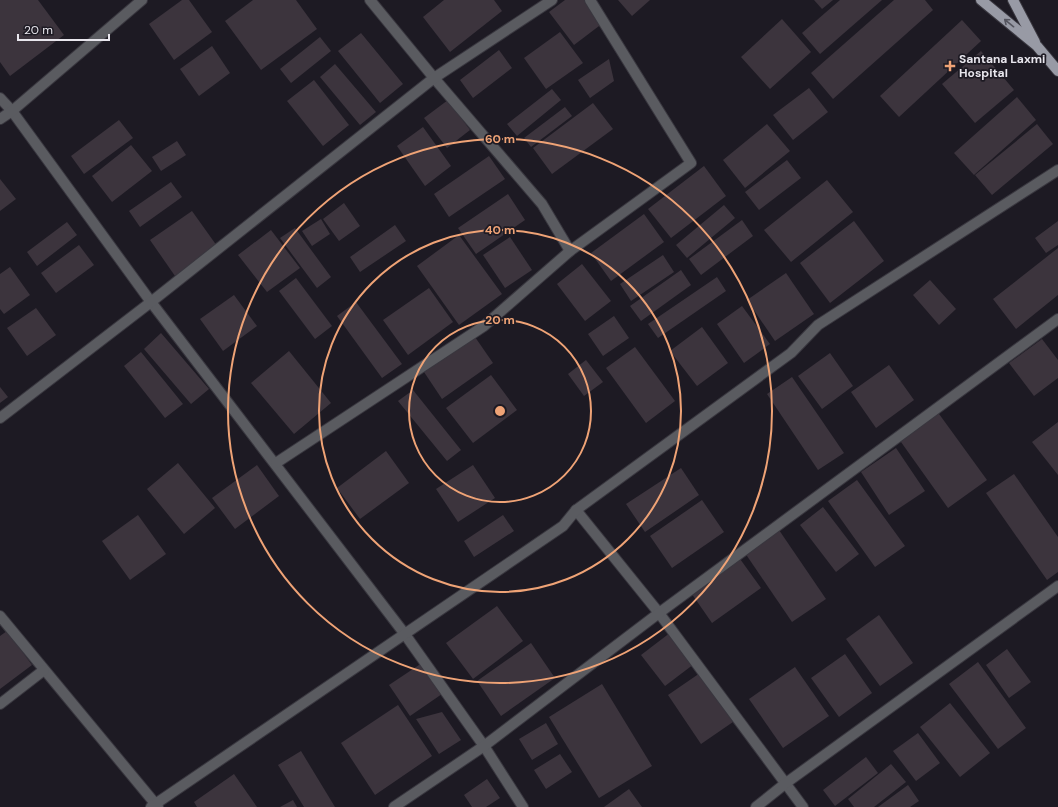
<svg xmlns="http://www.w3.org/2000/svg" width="1058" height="807" viewBox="0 0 1058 807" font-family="'DM Sans',sans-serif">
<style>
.building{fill:#3c343d}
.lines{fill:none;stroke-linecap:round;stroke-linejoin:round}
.minor-casing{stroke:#39373f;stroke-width:12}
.major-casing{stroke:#39373f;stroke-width:12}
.minor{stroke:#5a5b60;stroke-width:10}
.major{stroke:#989aa5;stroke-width:10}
.oneway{stroke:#54545e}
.ring{fill:none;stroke:#efa376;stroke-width:2}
.poi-dot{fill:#efa376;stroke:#1d1a23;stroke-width:1.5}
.labels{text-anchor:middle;stroke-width:3.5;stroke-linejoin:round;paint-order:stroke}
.poi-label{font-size:12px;font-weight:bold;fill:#e8e6ed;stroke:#1d1a23;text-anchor:start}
.centre{fill:#efa376;stroke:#1d1a23;stroke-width:2}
.ring-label{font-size:12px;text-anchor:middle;font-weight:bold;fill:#efa376;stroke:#1d1a23;stroke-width:3.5;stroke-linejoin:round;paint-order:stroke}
</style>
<rect width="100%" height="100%" fill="#1d1a23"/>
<g class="building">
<path d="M0 0H38L64 35 10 76 0 62Z"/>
<path d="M182 0H189L212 32 174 60 149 24Z"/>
<path d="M253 0H296L317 29 261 70 225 21Z"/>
<path d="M444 0H494L502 11 450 52 423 17Z"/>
<path d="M565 0H586L603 23 574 45 549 12Z"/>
<path d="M618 0H650L632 16Z"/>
<path d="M814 0H833L822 9Z"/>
<path d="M840 0H882L820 54 802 33Z"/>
<path d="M894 0H925L933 10 833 99 811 73Z"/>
<path d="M782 19 811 52 770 89 741 57Z"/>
<path d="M962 20 981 41 899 117 880 96Z"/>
<path d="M560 32 583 63 546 89 524 58Z"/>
<path d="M361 33 403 84 380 103 338 51Z"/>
<path d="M320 37 331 51 291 83 280 69Z"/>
<path d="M212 46 230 73 199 96 180 69Z"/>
<path d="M499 50 512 68 473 98 460 80Z"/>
<path d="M981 51 1014 90 975 123 942 84Z"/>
<path d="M609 59 614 81 590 98 578 80Z"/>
<path d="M335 64 376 112 360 125 320 77Z"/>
<path d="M314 80 349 125 323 146 287 101Z"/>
<path d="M809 88 828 112 793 140 773 115Z"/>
<path d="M552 89 561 100 517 136 507 124Z"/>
<path d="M1017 97 1036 120 974 175 954 153Z"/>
<path d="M448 100 470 130 447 148 424 118Z"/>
<path d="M593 103 613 129 552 174 533 148Z"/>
<path d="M565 107 572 116 531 147 524 138Z"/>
<path d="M119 120 133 138 84 174 71 156Z"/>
<path d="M767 124 790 151 745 188 723 160Z"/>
<path d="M1037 124 1053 144 992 195 975 175Z"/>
<path d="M423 127 451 166 425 186 397 146Z"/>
<path d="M177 141 186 155 161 171 152 157Z"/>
<path d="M131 145 152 171 112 202 92 176Z"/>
<path d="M489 156 505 179 449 217 434 194Z"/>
<path d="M787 160 801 178 759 210 745 192Z"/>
<path d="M704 166 726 196 671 238 648 209Z"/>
<path d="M0 179 16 199 0 211Z"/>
<path d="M827 180 853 212 791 262 764 230Z"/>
<path d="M171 182 182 197 140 227 129 211Z"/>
<path d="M508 194 525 220 476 254 458 228Z"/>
<path d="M344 203 360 226 339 241 323 219Z"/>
<path d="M724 205 735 218 687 258 676 245Z"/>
<path d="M192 211 217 246 175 276 150 240Z"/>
<path d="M644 214 664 242 611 281 591 253Z"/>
<path d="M321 219 330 234 312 246 302 231Z"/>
<path d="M742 220 753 236 701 275 689 259Z"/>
<path d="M854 221 884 261 830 303 800 263Z"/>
<path d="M1058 221V245L1046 253 1035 238Z"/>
<path d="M67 222 77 235 37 266 27 252Z"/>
<path d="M395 225 406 241 360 272 350 257Z"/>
<path d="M295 228 331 277 317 288 280 238Z"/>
<path d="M271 230 300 268 267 292 238 255Z"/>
<path d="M459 235 502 294 459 325 417 266Z"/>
<path d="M510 237 532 270 505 288 483 255Z"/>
<path d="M79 245 94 265 56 293 41 273Z"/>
<path d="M1058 248V295L1016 329 993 299Z"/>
<path d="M663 255 674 272 631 301 620 284Z"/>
<path d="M582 264 611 301 585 321 557 284Z"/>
<path d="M10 267 30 295 4 314 0 309V274Z"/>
<path d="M681 270 691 285 641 321 630 306Z"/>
<path d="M786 273 814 314 775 341 747 300Z"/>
<path d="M717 277 726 291 658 338 648 324Z"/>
<path d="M296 278 332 326 315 339 279 291Z"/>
<path d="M930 280 956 309 939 325 913 295Z"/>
<path d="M429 288 453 322 408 355 383 320Z"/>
<path d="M234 295 257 326 223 351 200 319Z"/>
<path d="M356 302 402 364 382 378 337 316Z"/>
<path d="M742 306 770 344 744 363 717 324Z"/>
<path d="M36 308 56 335 27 356 7 328Z"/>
<path d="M614 316 629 338 603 356 588 334Z"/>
<path d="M702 327 728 363 697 386 670 351Z"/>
<path d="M161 333 209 389 191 404 144 349Z"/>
<path d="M475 337 493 363 442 399 424 372Z"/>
<path d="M1042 339 1058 360V378L1034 396 1009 363Z"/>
<path d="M635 347 675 401 646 423 606 368Z"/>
<path d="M289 351 331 403 294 434 251 383Z"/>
<path d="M141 352 183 404 165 418 124 366Z"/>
<path d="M830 353 853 386 822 409 798 376Z"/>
<path d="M586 360 603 382 584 396 568 374Z"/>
<path d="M889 365 914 400 876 428 851 392Z"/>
<path d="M491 375 517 410 473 443 446 408Z"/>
<path d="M792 377 844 453 818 470 767 394Z"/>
<path d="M0 387 8 397 0 403Z"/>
<path d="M413 390 461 450 447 461 398 401Z"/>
<path d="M934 407 987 480 948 508 896 435Z"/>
<path d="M1058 422V475L1032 442Z"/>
<path d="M896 448 925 491 889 515 861 472Z"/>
<path d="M386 451 409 483 360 519 337 488Z"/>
<path d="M178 463 215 508 184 534 147 489Z"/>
<path d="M257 465 279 496 235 529 212 498Z"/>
<path d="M473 465 495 498 458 522 436 489Z"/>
<path d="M681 468 699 495 645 532 626 504Z"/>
<path d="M1014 474 1058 537V572L1047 580 986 493Z"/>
<path d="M857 480 905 546 875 567 828 501Z"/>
<path d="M702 500 724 532 672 568 650 536Z"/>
<path d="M823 507 859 554 836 572 800 525Z"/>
<path d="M138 515 166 554 130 580 102 541Z"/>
<path d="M503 515 514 531 474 557 464 541Z"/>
<path d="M779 530 826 599 792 622 745 553Z"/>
<path d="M735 552 761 588 712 623 687 587Z"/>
<path d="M497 606 523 641 473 679 446 643Z"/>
<path d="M879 615 913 663 880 686 846 639Z"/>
<path d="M675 629 698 661 665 686 641 655Z"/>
<path d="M7 631 32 665 0 689V636Z"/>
<path d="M531 643 555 678 501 716 477 681Z"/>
<path d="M1007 649 1031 682 1009 698 986 665Z"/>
<path d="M845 654 872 693 839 717 811 678Z"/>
<path d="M978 662 1026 728 998 749 949 684Z"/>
<path d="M422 663 442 694 410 716 389 685Z"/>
<path d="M795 667 829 716 783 748 749 699Z"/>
<path d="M700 673 733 722 701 744 668 695Z"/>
<path d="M602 684 652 766 599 798 549 717Z"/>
<path d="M950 703 990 753 960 777 920 727Z"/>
<path d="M398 705 432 756 375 795 341 743Z"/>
<path d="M442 712 461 740 439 754 416 719Z"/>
<path d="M546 723 558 744 532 760 519 739Z"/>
<path d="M918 733 940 763 916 781 893 751Z"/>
<path d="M301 751 335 807H304L278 765Z"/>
<path d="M560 754 572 772 546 789 534 770Z"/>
<path d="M866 757 878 773 835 806 823 790Z"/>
<path d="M891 764 906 782 874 807H854L848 799Z"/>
<path d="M234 774 257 807H197L194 802Z"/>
<path d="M487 779 500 798 486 807H472L464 795Z"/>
<path d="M908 785 919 801 910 807H878Z"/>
<path d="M629 789 642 807H604Z"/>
<path d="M293 800 297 807H280Z"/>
</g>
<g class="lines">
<defs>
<g id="minor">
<path d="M370 0 434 78 542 204 570 251"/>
<path d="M0 98 12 111 151 302 404 633 484 746 523 807"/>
<path d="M0 119 12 111 142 0"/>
<path d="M0 418 151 302 434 78 552 0"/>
<path d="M276 463 484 326 570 251 691 163 590 0"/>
<path d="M576 510 659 613 803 807"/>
<path d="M0 616 158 807"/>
<path d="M0 704 44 670"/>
<path d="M151 807 563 526 576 510 791 353 818 325 1058 170"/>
<path d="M394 807 484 746 659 613 1058 319"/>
<path d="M756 807 786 783 1058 586"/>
</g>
<g id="major">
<path d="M981 0 1037 46 1058 71"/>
<path d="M1013 0 1035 42"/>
</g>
</defs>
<use href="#minor" class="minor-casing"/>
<use href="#major" class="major-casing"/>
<use href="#minor" class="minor"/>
<use href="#major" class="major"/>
</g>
<defs><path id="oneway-shaft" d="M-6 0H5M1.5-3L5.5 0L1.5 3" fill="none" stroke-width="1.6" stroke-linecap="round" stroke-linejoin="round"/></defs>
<use class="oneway" href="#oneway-shaft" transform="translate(1009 23) rotate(-141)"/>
<g class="ring">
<circle cx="500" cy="411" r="91"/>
<circle cx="500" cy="411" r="181"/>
<circle cx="500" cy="411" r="272"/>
</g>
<path class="poi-dot" d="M948 60h4v4h4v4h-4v4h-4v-4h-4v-4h4z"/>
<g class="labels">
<g class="poi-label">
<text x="959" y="63">Santana Laxmi<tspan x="959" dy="14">Hospital</tspan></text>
</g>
</g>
<circle cx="500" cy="411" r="6" class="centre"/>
<g class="ring-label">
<text x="500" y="143">60 m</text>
<text x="500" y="234">40 m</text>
<text x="500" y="324">20 m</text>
</g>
<path d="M18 34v6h91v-6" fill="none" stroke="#e8e6ed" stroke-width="2"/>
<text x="24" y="34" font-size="12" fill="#e8e6ed" stroke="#1d1a23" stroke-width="3" paint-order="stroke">20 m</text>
</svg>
